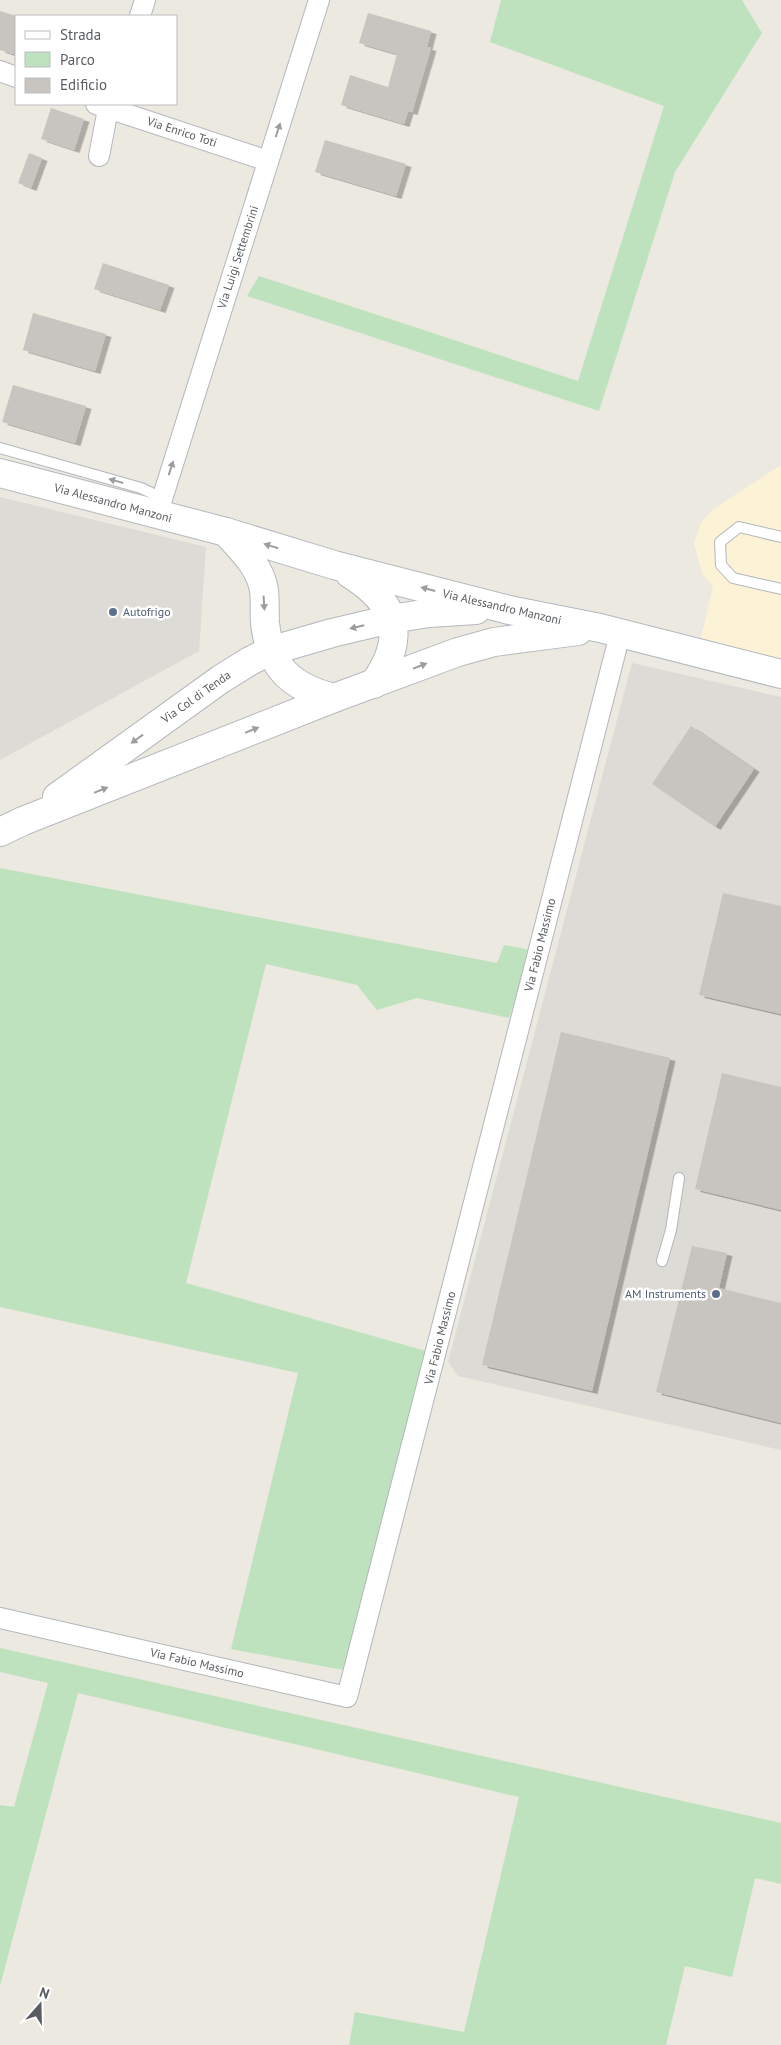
<svg xmlns="http://www.w3.org/2000/svg" width="781" height="2045" viewBox="0 0 781 2045" font-family="'PT Sans',sans-serif">
<style>
.commercial{fill:#fcf2d5}
.industrial{fill:#dddbd5}
.green{fill:#bee2be}
.building{fill:#c8c5c0;filter:url(#shadow)}
.lines{fill:none;stroke-linecap:round;stroke-linejoin:round}
.service-casing{stroke:#b3b6bb;stroke-width:12}
.minor-casing{stroke:#b3b6bb;stroke-width:22}
.secondary-casing{stroke:#b4b8bd;stroke-width:30}
.service{stroke:#fff;stroke-width:10}
.minor{stroke:#fff;stroke-width:20}
.secondary{stroke:#fff;stroke-width:28}
.oneway{fill:#9b9ea0}
.service-dot{fill:#5c6f8a;stroke:#fff;stroke-width:2}
.labels{text-anchor:middle;stroke-width:5;stroke-linejoin:round;paint-order:stroke}
.street-label{font-size:12px;fill:#595d61;stroke:#fff}
.service-label{font-size:12px;fill:#4e5e75;stroke:#fff;text-anchor:start}
</style>
<defs>
<filter id="shadow"><feDropShadow dx="5.5" dy="3" stdDeviation="0" flood-color="#0004"/></filter>
</defs>
<rect width="100%" height="100%" fill="#ebe9e0"/>
<path class="commercial" d="M781 465V659L701 638 713 586 702 574 694 543 701 523 712 510Z"/>
<g class="industrial">
<path d="M0 497 206 547 199 651 0 760Z"/>
<path d="M632 663 781 697V1450L458 1376 448 1362Z"/>
</g>
<g class="green">
<path d="M501 0H742L762 33 675 172 599 411 247 296 259 276 578 381 664 106 490 42Z"/>
<path d="M0 868 497 963 504 945 531 950 509 1018 417 998 377 1010 357 985 266 964 186 1283 426 1351 343 1670 231 1649 298 1373 0 1307Z"/>
<path d="M0 1648 781 1823V1884L755 1878 732 1977 685 1966 666 2045H349L355 2012 464 2032 519 1797 78 1693 0 1986V1805L14 1807 48 1683 0 1672Z"/>
</g>
<g class="building">
<path d="M0 11 16 16V43L13 54 0 50Z"/>
<path d="M368 13 431 31 427 47 431 48 412 112 408 111 404 124 341 105 350 75 388 87 397 54 359 43Z"/>
<path d="M51 108 84 119 74 150 41 139Z"/>
<path d="M325 140 406 164 396 196 315 172Z"/>
<path d="M29 153 42 158 31 188 18 183Z"/>
<path d="M103 263 169 285 160 310 94 289Z"/>
<path d="M33 313 106 334 95 371 23 350Z"/>
<path d="M13 385 86 406 75 443 2 422Z"/>
<path d="M691 726 754 769 715 827 652 784Z"/>
<path d="M723 893 781 906V1014L699 995Z"/>
<path d="M561 1032 670 1058 592 1391 482 1365Z"/>
<path d="M722 1073 781 1087V1210L695 1189Z"/>
<path d="M692 1246 727 1253 719 1288 781 1303V1423L656 1392Z"/>
</g>
<g class="lines">
<defs>
<g id="service">
<path d="M0 448 141 488 162 498"/>
<path d="M781 537 739 527 720 542 721 565 733 578 781 589"/>
<path d="M662 1261 671 1230 679 1178"/>
</g>
<g id="minor">
<path d="M140 16 145 0"/>
<path d="M0 71 16 77"/>
<path d="M96 104 268 161"/>
<path d="M99 156 109 104"/>
<path d="M157 515 319 0"/>
<path d="M0 1618 347 1697 620 634"/>
</g>
<g id="secondary">
<path d="M0 473 226 532 334 565 509 610 600 628 781 674"/>
<path d="M226 532C240 548 257 563 263 585 266 596 264 611 265 623 270 668 291 687 334 698"/>
<path d="M350 574C398 604 407 637 374 684"/>
<path d="M57 797 221 679 250 661 270 651 332 633 391 619 429 613 476 610"/>
<path d="M0 832 23 821 334 698 458 652 494 642 578 631"/>
</g>
</defs>
<use href="#service" class="service-casing"/>
<use href="#minor" class="minor-casing"/>
<use href="#secondary" class="secondary-casing"/>
<use href="#service" class="service"/>
<use href="#minor" class="minor"/>
<use href="#secondary" class="secondary"/>
</g>
<defs><path id="oneway-solid" d="M-6-.8H1V-3.2L6.5 0L1 3.2V.8H-6Z" transform="scale(1.25)"/></defs>
<g class="oneway">
<use href="#oneway-solid" transform="translate(278 130) rotate(-72)"/>
<use href="#oneway-solid" transform="translate(171 468) rotate(-72)"/>
<use href="#oneway-solid" transform="translate(116 481) rotate(-164)"/>
<use href="#oneway-solid" transform="translate(271 546) rotate(-163)"/>
<use href="#oneway-solid" transform="translate(428 589) rotate(-165)"/>
<use href="#oneway-solid" transform="translate(264 603) rotate(87)"/>
<use href="#oneway-solid" transform="translate(357 627) rotate(167)"/>
<use href="#oneway-solid" transform="translate(420 666) rotate(-21)"/>
<use href="#oneway-solid" transform="translate(252 730) rotate(-22)"/>
<use href="#oneway-solid" transform="translate(137 739) rotate(144)"/>
<use href="#oneway-solid" transform="translate(101 790) rotate(-22)"/>
</g>
<g class="service-dot">
<circle cx="113" cy="612" r="5"/>
<circle cx="716" cy="1294" r="5"/>
</g>
<g class="labels">
<g class="street-label">
<text transform="translate(182 132) rotate(18)" y="4">Via Enrico Toti</text>
<text transform="translate(238 257) rotate(-72)" y="4">Via Luigi Settembrini</text>
<text transform="translate(113 503) rotate(15)" y="4">Via Alessandro Manzoni</text>
<text transform="translate(502 607) rotate(13)" y="4">Via Alessandro Manzoni</text>
<text transform="translate(196 697) rotate(-35)" y="4">Via Col di Tenda</text>
<text transform="translate(540 945) rotate(-76)" y="4">Via Fabio Massimo</text>
<text transform="translate(440 1338) rotate(-76)" y="4">Via Fabio Massimo</text>
<text transform="translate(197 1663) rotate(13)" y="4">Via Fabio Massimo</text>
</g>
<g class="service-label">
<text x="123" y="616">Autofrigo</text>
<text x="706" y="1298" text-anchor="end">AM Instruments</text>
</g>
</g>
<rect x="15" y="15" width="162" height="90" fill="#ffffff" stroke="#bdbec0"/>
<rect x="25" y="31" width="25" height="8" fill="#ffffff" stroke="#bdbec0"/>
<text x="60" y="40" font-size="15" fill="#595d61">Strada</text>
<rect x="25" y="52" width="25" height="15" fill="#bee2be" stroke="#bdbec0"/>
<text x="60" y="65" font-size="15" fill="#595d61">Parco</text>
<rect x="25" y="78" width="25" height="15" fill="#c8c5c0" stroke="#bdbec0"/>
<text x="60" y="90" font-size="15" fill="#595d61">Edificio</text>
<g transform="translate(40 2005) rotate(20)" stroke="#ffffff" stroke-width="4" paint-order="stroke">
<path d="M0-4L9 19L0 12L-9 19Z" fill="#595d61"/>
<text y="-8" font-size="14" font-weight="bold" text-anchor="middle" fill="#595d61">N</text>
</g>
</svg>
